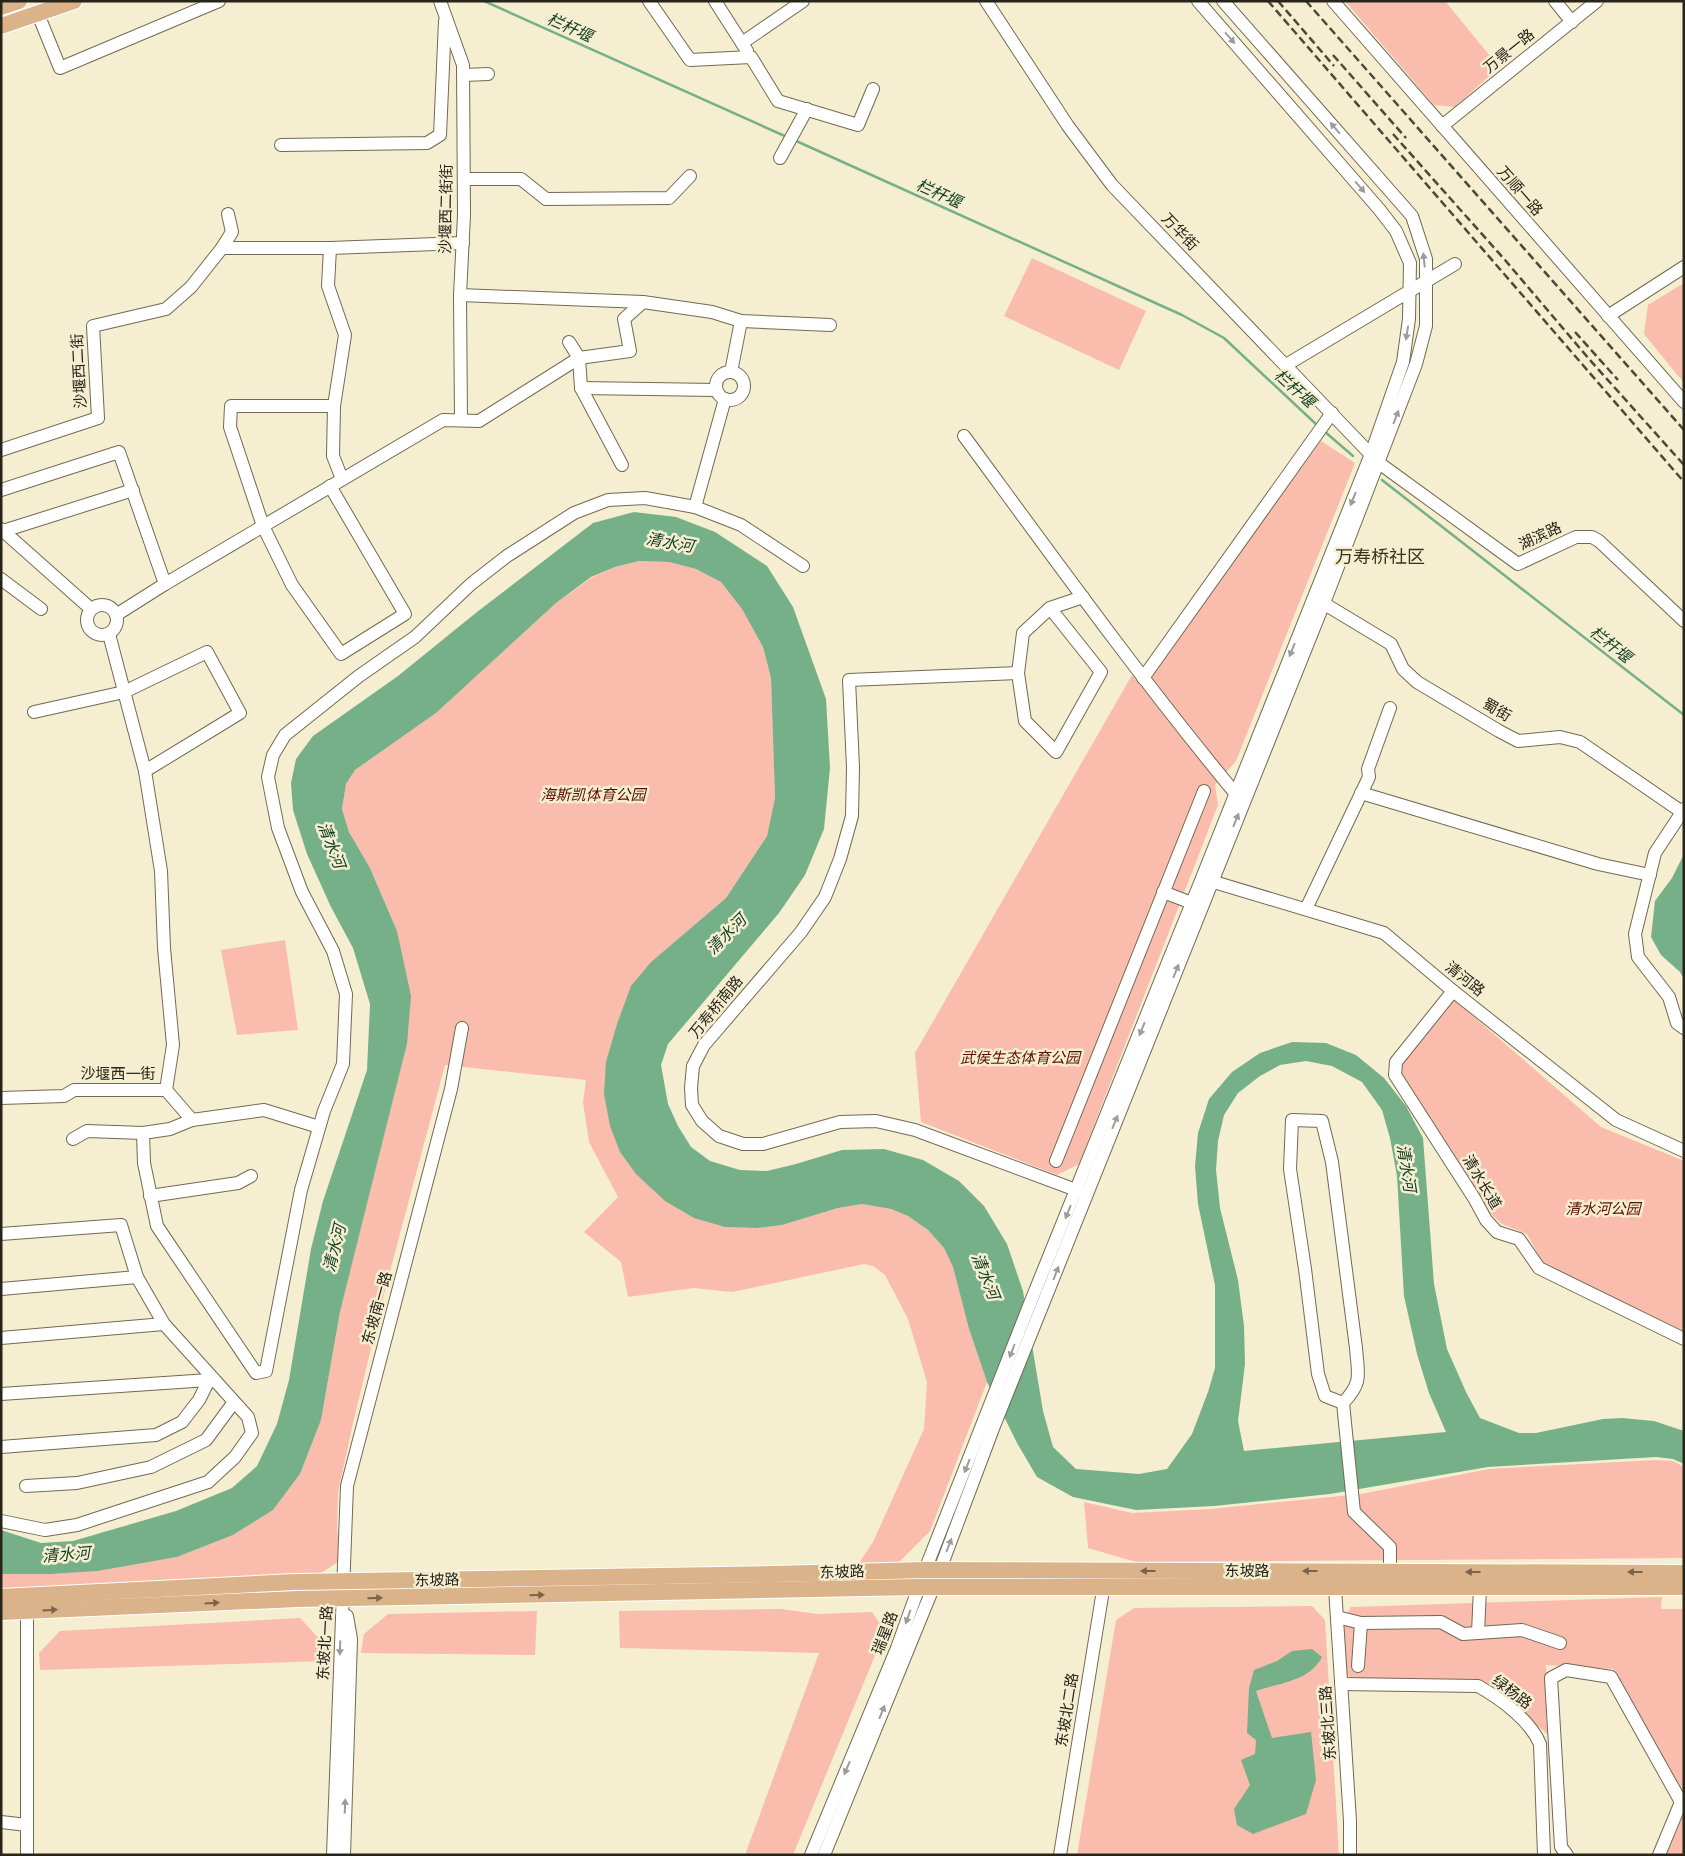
<svg xmlns="http://www.w3.org/2000/svg" width="1685" height="1856" viewBox="0 0 1685 1856" font-family="Literata,'Noto Sans SC',serif">
<style>
.green{fill:#fabcad}
.water{fill:#75b088;fill-rule:evenodd}
.lines{fill:none;stroke-linecap:round;stroke-linejoin:round}
.stream{stroke:#75b088;stroke-width:2.5}
.minor-casing{stroke:#716a51;stroke-width:14}
.major-casing{stroke:#fff;stroke-width:18}
.minor{stroke:#fff;stroke-width:12}
.major{stroke:#dab38b;stroke-width:16}
.rail{stroke:#4c493b;stroke-width:2.5;stroke-dasharray:8 4;stroke-linecap:butt}
.oneway{fill:#9e9c98}
.oneway2{fill:#78644d}
.labels{text-anchor:middle;stroke-width:5;stroke-linejoin:round;paint-order:stroke}
.street-label{font-size:15px;fill:#27241a;stroke:#f5eed1}
.park-label{font-size:15px;font-style:italic;fill:#5d0d00;stroke:#f5eed1}
.water-label{font-size:16px;font-style:italic;fill:#134127;stroke:#f5eed1}
.quarter-label{font-size:18px;fill:#38321a;stroke:#f5eed1}
</style>
<rect width="100%" height="100%" fill="#f5eed1"/>
<g class="green">
<path d="M1345 1H1445L1499 67 1455 107 1434 105Z"/>
<path d="M1032 258 1146 311 1119 370 1004 316Z"/>
<path d="M1684 283V383L1644 334 1648 305Z"/>
<path d="M1321 441 1355 463 1236 761 1215 785 1218 805 1079 1164 1057 1175 921 1122 915 1053 1132 675 1142 687Z"/>
<path d="M639 561 669 562 696 569 721 582 742 609 763 647 771 678 775 798 767 836 726 898 651 962 617 1024 725 1227 757 1228 782 1225 838 1208 862 1204 891 1209 908 1216 928 1230 944 1248 953 1267 969 1329 987 1382 930 1531 898 1563 857 1566 873 1542 924 1429 927 1382 908 1319 885 1275 873 1266 864 1264 732 1292 694 1288 628 1297 621 1262 584 1232 618 1197 589 1142 583 1102 586 1080 445 1065 386 1286 353 1423 338 1492 337 1529 341 1560 318 1575 1 1591V1574H51L98 1571 177 1557 233 1535 273 1510 300 1474 321 1420 340 1312 407 1044 397 931 370 868 349 832 342 809 346 784 355 770 436 713 556 603 591 578 615 567Z"/>
<path d="M285 940 298 1030 237 1035 221 950Z"/>
<path d="M1451 997 1601 1127 1684 1161V1331L1544 1265 1527 1234 1502 1224 1488 1211 1401 1076V1063Z"/>
<path d="M1656 1460 1673 1461 1684 1467V1558L1136 1562 1088 1548 1084 1502 1132 1513 1210 1509 1361 1494 1489 1469Z"/>
<path d="M1662 1597 1661 1609H1684V1796L1613 1669 1546 1665 1547 1734 1493 1687 1484 1682 1459 1680H1357L1346 1675 1343 1621 1351 1607Z"/>
<path d="M1312 1606 1325 1620 1339 1855H1077L1116 1620 1134 1608Z"/>
<path d="M780 1609 818 1614 872 1612 885 1631 793 1855H745L819 1653 620 1648 619 1611Z"/>
<path d="M537 1611 535 1655 361 1653 364 1634 388 1614Z"/>
<path d="M300 1618 327 1647 326 1661 40 1670 39 1653 60 1631Z"/>
<path d="M1684 1807V1855H1664Z"/>
</g>
<g class="water">
<path d="M634 512 676 517 715 532 767 566 793 607 826 699 830 768 824 829 805 875 779 913 668 1044 661 1065 668 1104 678 1126 691 1147 710 1161 740 1170 767 1171 796 1164 842 1150 884 1149 923 1160 959 1181 984 1206 1007 1244 1023 1291 1043 1411 1053 1447 1076 1469 1139 1474 1167 1469 1192 1434 1208 1392 1215 1368V1285L1198 1204 1195 1166 1198 1133 1209 1099 1232 1072 1260 1053 1292 1042 1326 1043 1356 1055 1384 1078 1406 1106 1423 1138 1434 1284 1447 1349 1466 1392 1480 1418 1519 1433H1536L1603 1419 1622 1418 1654 1421 1684 1431V1464L1673 1459 1656 1457 1488 1467 1330 1494 1214 1506 1136 1510 1073 1497 1037 1477 1017 1443 987 1382 969 1329 953 1267 944 1248 928 1230 908 1216 891 1209 862 1204 838 1208 782 1225 757 1228 725 1227 694 1218 665 1201 636 1174 620 1152 610 1126 604 1094 606 1062 617 1024 631 986 651 962 726 898 767 836 775 798 771 678 763 647 742 609 721 582 696 569 669 562 639 561 615 567 591 577 556 603 436 713 355 770 346 784 342 809 349 832 370 868 397 931 411 996 407 1044 340 1312 321 1420 300 1474 273 1510 233 1535 177 1557 98 1571 51 1574H1V1530L41 1543 73 1541 176 1511 232 1488 257 1466 277 1424 289 1380 311 1249 323 1201 367 1070 370 1004 353 948 331 907 307 854 293 810 291 783 296 759 313 736 398 676 477 612 593 523ZM1306 1061 1332 1066 1362 1082 1382 1110 1390 1138 1397 1176 1404 1296 1417 1354 1429 1393 1446 1432 1244 1451 1238 1421 1245 1364 1244 1326 1238 1280 1220 1208 1216 1170 1218 1141 1224 1115 1238 1093 1260 1076 1280 1065Z"/>
<path d="M1684 854V979L1680 972 1661 955 1651 937 1655 901 1672 878Z"/>
<path d="M1312 1649 1322 1657C1310 1681 1279 1683 1256 1691L1272 1738 1311 1732 1316 1780 1306 1814 1253 1834 1237 1825 1234 1809 1250 1785 1241 1760 1255 1754 1256 1740 1247 1733 1249 1688 1254 1670 1277 1661 1292 1651Z"/>
</g>
<g class="lines">
<g class="stream">
<path d="M484 1 787 137"/>
<path d="M794 140 1182 315 1224 338 1318 426"/>
<path d="M1324 431 1353 456"/>
<path d="M1382 480 1684 715"/>
</g>
<defs>
<g id="minor">
<path d="M440 1 463 65 464 215 460 295 461 420"/>
<path d="M649 1 690 60 751 57 778 101 858 125 873 89"/>
<path d="M715 1 747 51"/>
<path d="M986 1 1068 126 1112 185 1379 463 1518 564 1576 537H1592L1599 541 1684 621"/>
<path d="M1333 1 1684 402"/>
<path d="M1555 1 1572 22"/>
<path d="M38 14 60 68 219 1"/>
<path d="M742 43 803 1"/>
<path d="M464 75 488 74"/>
<path d="M1442 126 1597 1"/>
<path d="M281 145 427 143 440 135 445 21"/>
<path d="M780 158 807 109"/>
<path d="M464 179H521L546 199 669 198 690 176"/>
<path d="M222 248H330L463 243"/>
<path d="M330 248 328 286 345 335 334 406 333 456 342 479"/>
<path d="M460 295 643 302 712 312 741 321 830 325"/>
<path d="M1608 316 1684 267"/>
<path d="M569 342 579 358 581 388 622 465"/>
<path d="M1286 365 1455 264"/>
<circle cx="730" cy="386" r="14"/>
<path d="M731 372 741 321"/>
<path d="M581 388 716 390"/>
<path d="M964 436C1053 557 1140 678 1235 793L1240 796"/>
<path d="M1 450 98 418 93 326 166 309 191 287 222 248 232 232 228 214"/>
<path d="M330 486 405 614 341 654 292 585 263 526 230 427 231 406H334"/>
<path d="M1 490 119 452 165 584"/>
<path d="M695 507 725 399"/>
<path d="M1 529 91 609"/>
<path d="M3 531 133 490"/>
<path d="M1 579 41 609"/>
<path d="M1318 600 1391 644 1403 669 1417 682 1499 731 1518 741 1560 737 1580 742 1682 812"/>
<circle cx="102" cy="620" r="15"/>
<path d="M1050 608 1101 672 1056 752 1025 721 1018 673 1023 633 1050 608 1083 597"/>
<path d="M116 615 165 584 443 420 479 421 579 358 630 351 624 319 643 302"/>
<path d="M109 634 145 771 161 871 164 948 173 1045 166 1090"/>
<path d="M1018 673 849 680 853 767 852 816 840 859 825 897 801 932 704 1045 693 1066 691 1088 692 1105 702 1121 719 1136 743 1144H763L840 1122 876 1121 915 1130 1084 1193"/>
<path d="M1143 678 1332 413"/>
<path d="M34 712 124 692 207 652 240 713 145 771"/>
<path d="M1361 793 1598 864 1650 875"/>
<path d="M1684 809 1655 853 1635 934 1638 957 1669 997 1677 1023 1684 1028"/>
<path d="M1204 879 1384 933 1453 991 1616 1120 1684 1151"/>
<path d="M1163 892 1192 903"/>
<path d="M1306 909 1369 777 1368 769 1390 708"/>
<path d="M1453 991 1396 1062 1395 1075 1474 1198 1486 1220 1497 1232 1519 1239 1539 1268 1684 1339"/>
<path d="M1 1098 64 1096 74 1090H166L192 1120"/>
<path d="M143 1133 144 1163 157 1226 256 1373 266 1371 301 1190 324 1111 343 1064 346 994 333 951 302 892 278 828 268 777 273 755 285 735 359 676 415 637 471 584 507 556 574 513 608 500 645 498 695 507 741 525 803 566"/>
<path d="M73 1139 87 1131 143 1133 170 1129 192 1120 264 1110 319 1127"/>
<path d="M1056 1161 1204 791"/>
<path d="M150 1196 238 1183 251 1176"/>
<path d="M1 1234 121 1225 137 1277 164 1324 248 1417 252 1433 235 1457 208 1482 77 1525 45 1530 1 1521"/>
<path d="M1 1289 137 1277"/>
<path d="M1 1338 164 1324"/>
<path d="M1 1394 209 1380"/>
<path d="M1343 1403 1325 1396 1318 1374 1305 1269 1290 1169 1292 1120 1322 1121 1332 1162 1356 1348C1358 1375 1363 1382 1343 1403L1354 1512 1390 1547V1571"/>
<path d="M1 1447 156 1435 182 1422 199 1400 209 1380"/>
<path d="M26 1486 77 1483 151 1467 206 1440 234 1402"/>
<path d="M1335 1588 1350 1821V1855"/>
<path d="M1337 1617 1361 1623 1441 1622 1463 1634 1522 1630 1560 1643"/>
<path d="M1478 1633 1480 1588"/>
<path d="M1358 1666 1361 1623"/>
<path d="M1341 1684 1478 1686C1501 1699 1530 1720 1540 1744L1544 1855"/>
<path d="M1 1822 27 1825"/>
<path d="M27 1855V1602"/>
<path d="M333 1855 347 1486 451 1089 462 1028"/>
<path d="M344 1855 351 1639 347 1616"/>
<path d="M811 1855 897 1648 925 1570 1029 1306 1202 878 1371 454 1403 362 1409 319 1410 263 1396 231 1379 209 1198 1"/>
<path d="M824 1855 933 1588 994 1426 1324 603 1416 364 1426 326V259L1412 216 1223 1"/>
<path d="M1060 1855 1105 1578"/>
<path d="M1567 1855 1561 1847 1551 1678 1566 1670 1611 1677 1681 1802 1659 1855"/>
</g>
<g id="major">
<path d="M1 7 19 1"/>
<path d="M1 26 74 1"/>
<path d="M1 1597 294 1582 773 1574 925 1570 1684 1573"/>
<path d="M1 1612 298 1599 919 1587H1684"/>
</g>
</defs>
<use href="#minor" class="minor-casing"/>
<use href="#major" class="major-casing"/>
<use href="#minor" class="minor"/>
<use href="#major" class="major"/>
<g class="rail">
<path d="M1268 1 1684 482"/>
<path d="M1278 1 1334 66"/>
<path d="M1306 1 1684 430"/>
<path d="M1333 55 1406 138"/>
<path d="M1393 134 1505 260 1589 359 1684 465"/>
<path d="M1575 332 1618 380"/>
</g>
</g>
<defs><path id="oneway-solid" d="M-6-.8H1V-3.2L6.5 0L1 3.2V.8H-6Z" transform="scale(1.25)"/></defs>
<g class="oneway">
<use href="#oneway-solid" transform="translate(1230 38) rotate(49)"/>
<use href="#oneway-solid" transform="translate(1335 128) rotate(-131)"/>
<use href="#oneway-solid" transform="translate(1360 187) rotate(49)"/>
<use href="#oneway-solid" transform="translate(1424 260) rotate(-96)"/>
<use href="#oneway-solid" transform="translate(1407 333) rotate(99)"/>
<use href="#oneway-solid" transform="translate(1396 417) rotate(-69)"/>
<use href="#oneway-solid" transform="translate(1353 499) rotate(112)"/>
<use href="#oneway-solid" transform="translate(1292 650) rotate(112)"/>
<use href="#oneway-solid" transform="translate(1236 820) rotate(-68)"/>
<use href="#oneway-solid" transform="translate(1176 971) rotate(-68)"/>
<use href="#oneway-solid" transform="translate(1142 1029) rotate(112)"/>
<use href="#oneway-solid" transform="translate(1115 1122) rotate(-68)"/>
<use href="#oneway-solid" transform="translate(1068 1212) rotate(112)"/>
<use href="#oneway-solid" transform="translate(1056 1273) rotate(-69)"/>
<use href="#oneway-solid" transform="translate(1012 1351) rotate(111)"/>
<use href="#oneway-solid" transform="translate(967 1466) rotate(112)"/>
<use href="#oneway-solid" transform="translate(949 1545) rotate(-69)"/>
<use href="#oneway-solid" transform="translate(908 1617) rotate(110)"/>
<use href="#oneway-solid" transform="translate(340 1648) rotate(92)"/>
<use href="#oneway-solid" transform="translate(882 1712) rotate(-68)"/>
<use href="#oneway-solid" transform="translate(847 1768) rotate(113)"/>
<use href="#oneway-solid" transform="translate(345 1806) rotate(-88)"/>
</g>
<g class="oneway2">
<use href="#oneway-solid" transform="translate(1148 1571) rotate(-180)"/>
<use href="#oneway-solid" transform="translate(1310 1571) rotate(-180)"/>
<use href="#oneway-solid" transform="translate(1473 1572) rotate(-180)"/>
<use href="#oneway-solid" transform="translate(1635 1572) rotate(-180)"/>
<use href="#oneway-solid" transform="translate(537 1595) rotate(-1)"/>
<use href="#oneway-solid" transform="translate(375 1598) rotate(-1)"/>
<use href="#oneway-solid" transform="translate(212 1603) rotate(-3)"/>
<use href="#oneway-solid" transform="translate(50 1610) rotate(-3)"/>
</g>
<g class="labels">
<g class="street-label">
<text transform="translate(1509 51) rotate(-39)" y="5">万景一路</text>
<text transform="translate(1520 191) rotate(49)" y="5">万顺一路</text>
<text transform="translate(446 209) rotate(-89)" y="5">沙堰西二街街</text>
<text transform="translate(1180 232) rotate(46)" y="5">万华街</text>
<text transform="translate(79 371) rotate(-93)" y="5">沙堰西二街</text>
<text transform="translate(1540 536) rotate(-25)" y="5">湖滨路</text>
<text transform="translate(1497 710) rotate(30)" y="5">蜀街</text>
<text transform="translate(1465 979) rotate(39)" y="5">清河路</text>
<text transform="translate(716 1007) rotate(-51)" y="5">万寿桥南路</text>
<text x="118" y="1079">沙堰西一街</text>
<text transform="translate(1482 1182) rotate(59)" y="5">清水长道</text>
<text transform="translate(377 1308) rotate(-75)" y="5">东坡南一路</text>
<text x="1247" y="1576">东坡路</text>
<text transform="translate(842 1572) rotate(-2)" y="5">东坡路</text>
<text transform="translate(437 1580) rotate(-1)" y="5">东坡路</text>
<text transform="translate(885 1633) rotate(-69)" y="5">瑞星路</text>
<text transform="translate(325 1643) rotate(-87)" y="5">东坡北一路</text>
<text transform="translate(1512 1692) rotate(37)" y="5">绿杨路</text>
<text transform="translate(1067 1710) rotate(-81)" y="5">东坡北二路</text>
<text transform="translate(1328 1723) rotate(-94)" y="5">东坡北三路</text>
</g>
<g class="park-label">
<text x="593" y="800">海斯凯体育公园</text>
<text x="1020" y="1063">武侯生态体育公园</text>
<text x="1603" y="1214">清水河公园</text>
</g>
<g class="water-label">
<text transform="translate(570 27) rotate(24)" y="6">栏杆堰</text>
<text transform="translate(939 193) rotate(24)" y="6">栏杆堰</text>
<text transform="translate(1295 388) rotate(42)" y="6">栏杆堰</text>
<text transform="translate(670 542) rotate(10)" y="6">清水河</text>
<text transform="translate(1611 644) rotate(38)" y="6">栏杆堰</text>
<text transform="translate(332 845) rotate(69)" y="6">清水河</text>
<text transform="translate(726 934) rotate(-45)" y="6">清水河</text>
<text transform="translate(1407 1168) rotate(81)" y="6">清水河</text>
<text transform="translate(334 1248) rotate(-76)" y="6">清水河</text>
<text transform="translate(986 1276) rotate(68)" y="6">清水河</text>
<text transform="translate(66 1554) rotate(-4)" y="6">清水河</text>
</g>
<g class="quarter-label">
<text x="1380" y="563">万寿桥社区</text>
</g>
</g>
<rect width="1685" height="1856" fill="none" stroke="#27241a" stroke-width="5"/>
</svg>
